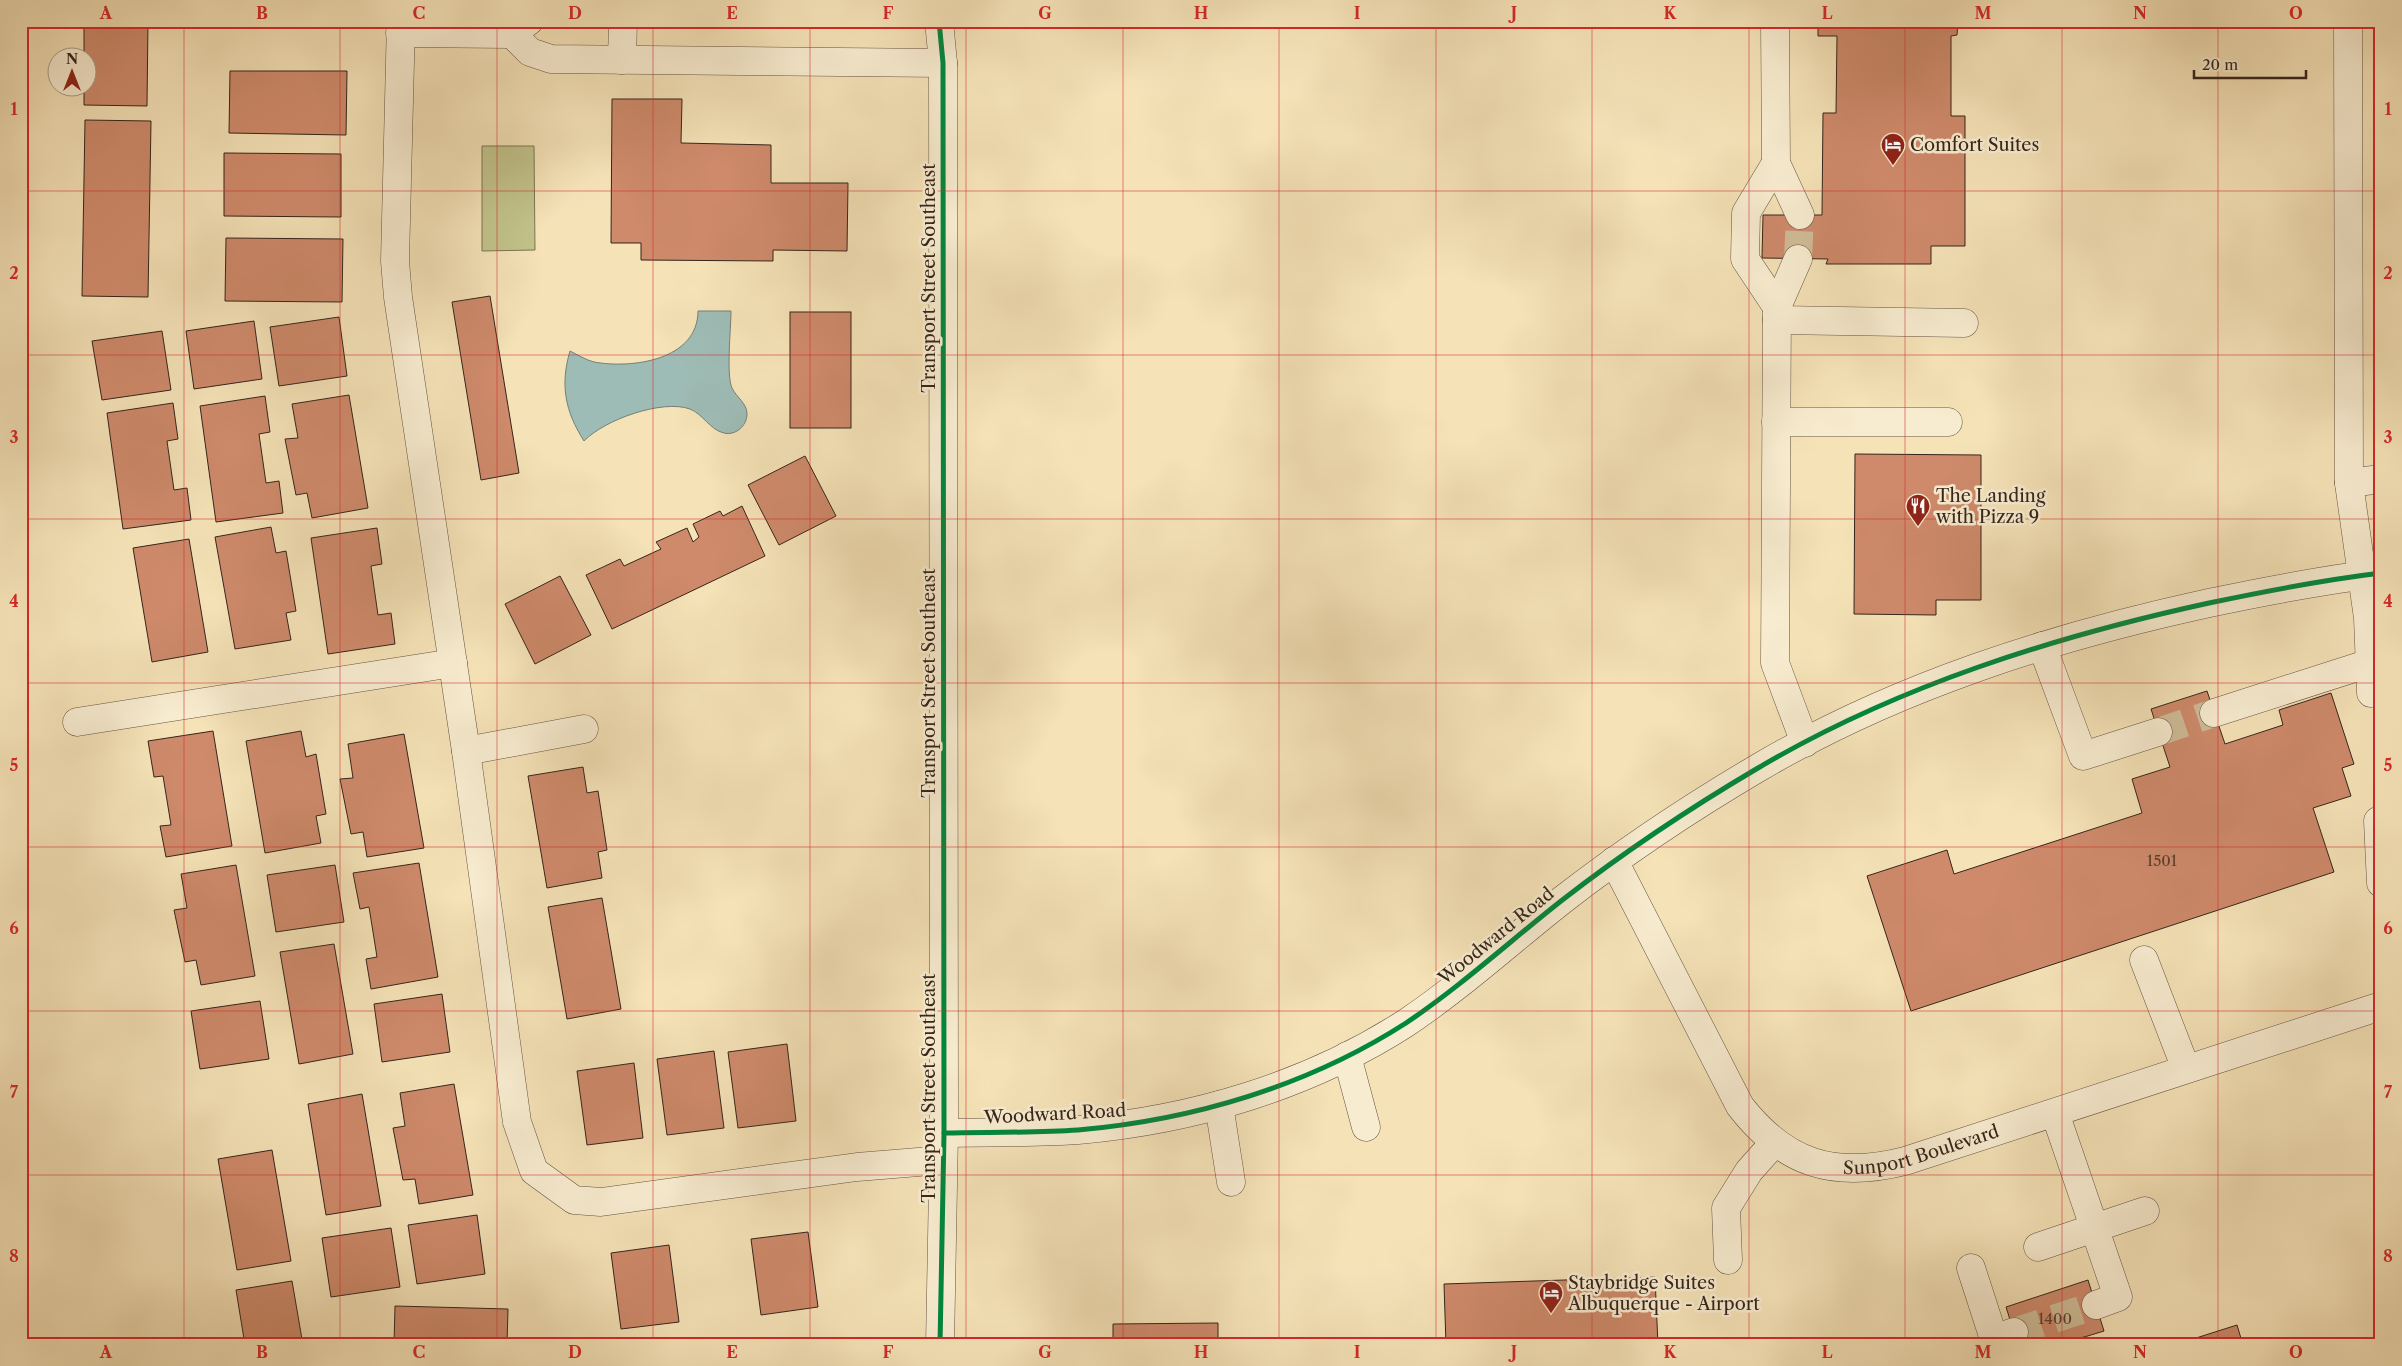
<svg xmlns="http://www.w3.org/2000/svg" width="2402" height="1366" viewBox="0 0 2402 1366" font-family="'Libre Caslon Text',serif">
<style>
.green{fill:#c1c28a;stroke:#7b7452}
.water{fill:#9ebcb6;stroke:#748078}
.building{fill:#ce8a6b;stroke:#35251b}
.lines{fill:none;stroke-linecap:round;stroke-linejoin:round}
.minor-tunnel{stroke:#cfbc98;stroke-width:28;stroke-dasharray:28 14;stroke-linecap:butt}
.minor-casing{stroke:#655442;stroke-width:29}
.minor{stroke:#f8ecd0;stroke-width:28}
.cycleway-casing{stroke:#f8ecd0;stroke-width:8}
.cycleway{stroke:#00873e;stroke-width:5}
.grid{fill:none;stroke:#d62828;stroke-width:1;stroke-opacity:0.55}
.labels{text-anchor:middle;stroke-width:5;stroke-linejoin:round;paint-order:stroke}
.number-label{font-size:15px;fill:#5b3e2f}
.poi-label{font-size:18px;fill:#35251b;stroke:#f8ecd0;text-anchor:start}
.street-label{font-size:18px;fill:#35251b;stroke:#f8ecd0}
.neatline{fill:none;stroke:#d62828;stroke-width:2}
.grid-label{font-size:16px;text-anchor:middle;font-weight:bold;fill:#d62828}
</style>
<rect width="100%" height="100%" fill="#f5e2b7"/>
<filter id="stains"><feTurbulence type="fractalNoise" baseFrequency=".004" numOctaves="4"/><feColorMatrix values="0 0 0 0 .2 0 0 0 0 .09 0 0 0 0 .02 0 0 0 .5 -.17"/></filter>
<radialGradient id="worn" r=".72"><stop offset=".6" stop-color="#630" stop-opacity="0"/><stop offset="1" stop-color="#630" stop-opacity=".3"/></radialGradient>
<path class="green" d="M482 146H534L535 250 482 251Z"/>
<path class="water" d="M698 311H731C731 328 726 375 732 388 736 397 747 403 747 414 747 426 735 436 724 433 710 430 703 414 690 409 662 399 604 420 584 441 565 411 560 385 570 351 578 355 586 360 594 362 632 369 698 360 698 311Z"/>
<g class="building">
<path d="M84 21H148L147 106 84 105V88H88V58H84Z"/>
<path d="M1818 21H1958L1957 35 1951 36V116H1965V246H1931V264H1826L1828 259 1762 258 1763 215H1822L1823 113H1836L1837 36H1818Z"/>
<path d="M230 71H347L346 135 229 133Z"/>
<path d="M612 99H682L681 143 771 145V183H848L847 251 773 250V261L641 260V243H611Z"/>
<path d="M85 120 151 121 148 297 82 296Z"/>
<path d="M224 153 341 154V217L224 216Z"/>
<path d="M226 238 343 239 342 302 225 301Z"/>
<path d="M490 296 519 473 481 480 452 302Z"/>
<rect x="790" y="312" width="61" height="116"/>
<path d="M339 317 347 376 279 386 270 327Z"/>
<path d="M254 321 262 379 194 389 186 331Z"/>
<path d="M162 331 171 390 102 400 92 341Z"/>
<path d="M349 395 368 508 312 518 307 493 296 495 285 439 298 438 292 404Z"/>
<path d="M265 396 270 432 259 434 266 483 279 481 283 513 216 522 200 406Z"/>
<path d="M173 403 178 439 167 441 174 490 187 488 191 520 123 529 107 413Z"/>
<path d="M1855 454 1981 455V600H1936V615L1854 614Z"/>
<path d="M805 456 836 516 779 545 748 485Z"/>
<path d="M742 506 765 556 612 629 586 575 620 559 624 566 661 549 656 542 687 528 693 542 699 537 693 524 720 511 723 516Z"/>
<path d="M271 527 276 553 286 551 296 611 286 613 291 640 235 649 215 537Z"/>
<path d="M377 528 382 564 371 566 378 615 391 613 395 644 328 654 311 538Z"/>
<path d="M189 539 208 652 152 662 133 548Z"/>
<path d="M560 576 591 635 535 664 505 604Z"/>
<path d="M2207 691 2225 744 2283 725 2279 710 2331 693 2354 764 2342 768 2351 796 2313 808 2334 872 1911 1011 1867 876 1947 850 1954 874 2142 813 2132 779 2170 767 2151 709Z"/>
<path d="M213 731 232 846 166 857 160 826 171 825 163 776 154 777 148 741Z"/>
<path d="M301 731 306 757 316 754 326 814 316 816 321 843 265 853 246 741Z"/>
<path d="M404 734 424 848 367 857 363 832 351 834 340 779 353 778 348 744Z"/>
<path d="M583 767 587 793 598 791 607 850 598 852 602 878 547 888 528 776Z"/>
<path d="M419 863 438 977 371 989 366 959 377 957 369 907 360 909 353 873Z"/>
<path d="M236 865 255 976 201 985 196 960 185 962 174 910 187 908 181 874Z"/>
<path d="M335 865 344 922 276 932 267 875Z"/>
<path d="M602 898 621 1009 567 1019 548 907Z"/>
<path d="M334 944 353 1054 299 1064 280 952Z"/>
<path d="M442 994 450 1052 382 1062 374 1004Z"/>
<path d="M260 1001 269 1059 200 1069 191 1011Z"/>
<path d="M787 1044 796 1121 738 1128 728 1052Z"/>
<path d="M714 1051 724 1128 667 1135 657 1059Z"/>
<path d="M634 1063 643 1138 587 1145 577 1071Z"/>
<path d="M454 1084 473 1195 419 1204 415 1179 403 1180 393 1128 405 1126 400 1093Z"/>
<path d="M362 1094 381 1206 326 1215 308 1104Z"/>
<path d="M272 1150 291 1261 237 1270 218 1159Z"/>
<path d="M477 1215 485 1274 417 1284 408 1225Z"/>
<path d="M391 1228 400 1287 331 1297 322 1238Z"/>
<path d="M808 1232 818 1307 761 1315 751 1239Z"/>
<path d="M669 1245 679 1322 621 1329 611 1253Z"/>
<path d="M1655 1277 1658 1345H1446L1444 1284Z"/>
<path d="M2088 1280 2104 1331 2058 1345H2018L2006 1307Z"/>
<path d="M292 1281 303 1345H245L236 1290Z"/>
<path d="M395 1306 508 1309 507 1345H394Z"/>
<path d="M1218 1323V1345H1113V1324Z"/>
<path d="M2237 1325 2243 1345H2174Z"/>
<path d="M2084 1337 2087 1345H2058Z"/>
</g>
<g class="lines">
<g class="minor-tunnel">
<path d="M1798 259 1800 215"/>
<path d="M2158 732 2214 713"/>
<path d="M2014 1332 2096 1305"/>
</g>
<defs>
<g id="minor">
<path d="M401 21 395 261 398 297 466 751 517 1122 534 1171 574 1200 601 1202 857 1167 943 1160"/>
<path d="M529 21 512 34 530 52 551 59 943 63"/>
<path d="M939 21 943 63 944 1133 940 1345"/>
<path d="M1775 21 1776 163 1800 215"/>
<path d="M2348 21 2349 483 2368 618 2371 693"/>
<path d="M400 33 512 34"/>
<path d="M622 60 623 21"/>
<path d="M1776 163 1746 213 1745 259 1777 307"/>
<path d="M1798 259 1777 307 1775 663 1805 743"/>
<path d="M1777 320 1964 323"/>
<path d="M1776 422H1948"/>
<path d="M2349 483 2381 479"/>
<path d="M2042 646 2083 756 2158 732"/>
<path d="M2214 713 2370 663H2381"/>
<path d="M77 722 453 663"/>
<path d="M466 751 584 729"/>
<path d="M2378 821 2381 883"/>
<path id="s1" d="M1614 861 1740 1106C1785 1164 1834 1179 1905 1161L2381 1006"/>
<path d="M2144 960 2186 1069"/>
<path d="M1347 1056 1366 1127"/>
<path d="M1219 1105 1231 1182"/>
<path d="M2055 1113 2118 1297 2096 1305"/>
<path d="M944 1133C988 1132 1034 1133 1078 1130 1193 1120 1308 1086 1406 1023 1461 986 1509 942 1561 901 1624 852 1690 808 1758 768 1897 686 2053 637 2209 603 2266 591 2323 580 2381 573"/>
<path d="M2038 1247 2145 1211"/>
<path d="M1728 1260 1726 1208 1749 1171 1774 1143"/>
<path d="M1971 1268 1994 1339 2014 1332"/>
</g>
</defs>
<use href="#minor" class="minor-casing"/>
<use href="#minor" class="minor"/>
<defs>
<g id="cycleway">
<path d="M939 21 943 63 944 1133 940 1345"/>
<path d="M944 1133C988 1132 1034 1133 1078 1130 1193 1120 1308 1086 1406 1023 1461 986 1509 942 1561 901 1624 852 1690 808 1758 768 1897 686 2053 637 2209 603 2266 591 2323 580 2381 573"/>
</g>
</defs>
<use href="#cycleway" class="cycleway-casing"/>
<use href="#cycleway" class="cycleway"/>
</g>
<path class="grid" d="M184 21V1345M340 21V1345M497 21V1345M653 21V1345M810 21V1345M966 21V1345M1123 21V1345M1279 21V1345M1436 21V1345M1592 21V1345M1749 21V1345M1905 21V1345M2062 21V1345M2218 21V1345M21 191H2381M21 355H2381M21 519H2381M21 683H2381M21 847H2381M21 1011H2381M21 1175H2381"/>
<defs>
<symbol id="hotel-pin" viewBox="-11 -11 22 30"><path d="M0 17L-7.5 6A9.5 9.5 0 1 1 7.5 6Z" fill="#8f2418" stroke="#f8ecd0"/><path d="M-6-4.5h1.5V1H6V5H4.5V3h-9V5H-6ZM-4 0a1.8 1.8 0 1 1 3.6 0ZM.5 0V-2.5h3Q6-2.5 6 0Z" fill="#fff"/></symbol>
<symbol id="restaurant-pin" viewBox="-11 -11 22 30"><path d="M0 17L-7.5 6A9.5 9.5 0 1 1 7.5 6Z" fill="#8f2418" stroke="#f8ecd0"/><path d="M-5-6h1v4h1v-4h1v4h1v-4h1v5L-1.5 .5V6h-2V.5L-5-1ZM5-6V6H3V1.5H1.5Q1.5-4 5-6Z" fill="#fff"/></symbol>
</defs>
<g fill-rule="evenodd">
<use href="#hotel-pin" x="1879" y="131" width="28" height="38"/>
<use href="#restaurant-pin" x="1904" y="492" width="28" height="38"/>
<use href="#hotel-pin" x="1537" y="1279" width="28" height="38"/>
</g>
<g class="labels">
<g class="number-label">
<text x="2162" y="866">1501</text>
<text x="2055" y="1324">1400</text>
</g>
<g class="poi-label">
<text x="1910" y="151">Comfort Suites</text>
<text x="1936" y="502">The Landing<tspan x="1936" dy="21">with Pizza 9</tspan></text>
<text x="1568" y="1289">Staybridge Suites<tspan x="1568" dy="21">Albuquerque - Airport</tspan></text>
</g>
<g class="street-label">
<text transform="translate(929 278) rotate(-90)" y="6">Transport Street Southeast</text>
<text transform="translate(929 683) rotate(-90)" y="6">Transport Street Southeast</text>
<text transform="translate(1496 936) rotate(-39)" y="6">Woodward Road</text>
<text transform="translate(929 1088) rotate(-90)" y="6">Transport Street Southeast</text>
<text transform="translate(1055 1114) rotate(-3)" y="6">Woodward Road</text>
<text dy="6" stroke="none"><textPath href="#s1" startOffset="480">Sunport Boulevard</textPath></text>
</g>
</g>
<rect width="2402" height="1366" fill="none" stroke="#f5e2b7" stroke-width="55"/>
<g transform="translate(72 72)"><circle r="24" fill="#f8ecd0" stroke="#aa9c88"/>
<path d="M0-4L9 19L0 12L-9 19Z" fill="#8f2418"/>
<text y="-8" font-size="14" font-weight="bold" text-anchor="middle" fill="#35251b">N</text>
</g>
<path d="M2194 70v8h112v-8" fill="none" stroke="#35251b" stroke-width="2.5"/>
<text x="2202" y="70" font-size="15" fill="#35251b" stroke="#f8ecd0" stroke-width="4" paint-order="stroke">20 m</text>
<rect x="28" y="28" width="2346" height="1310" class="neatline"/>
<g class="grid-label">
<text x="106" y="19">A</text>
<text x="262" y="19">B</text>
<text x="419" y="19">C</text>
<text x="575" y="19">D</text>
<text x="732" y="19">E</text>
<text x="888" y="19">F</text>
<text x="1045" y="19">G</text>
<text x="1201" y="19">H</text>
<text x="1357" y="19">I</text>
<text x="1514" y="19">J</text>
<text x="1670" y="19">K</text>
<text x="1827" y="19">L</text>
<text x="1983" y="19">M</text>
<text x="2140" y="19">N</text>
<text x="2296" y="19">O</text>
<text x="14" y="115">1</text>
<text x="2388" y="115">1</text>
<text x="14" y="279">2</text>
<text x="2388" y="279">2</text>
<text x="14" y="443">3</text>
<text x="2388" y="443">3</text>
<text x="14" y="607">4</text>
<text x="2388" y="607">4</text>
<text x="14" y="771">5</text>
<text x="2388" y="771">5</text>
<text x="14" y="934">6</text>
<text x="2388" y="934">6</text>
<text x="14" y="1098">7</text>
<text x="2388" y="1098">7</text>
<text x="14" y="1262">8</text>
<text x="2388" y="1262">8</text>
<text x="106" y="1358">A</text>
<text x="262" y="1358">B</text>
<text x="419" y="1358">C</text>
<text x="575" y="1358">D</text>
<text x="732" y="1358">E</text>
<text x="888" y="1358">F</text>
<text x="1045" y="1358">G</text>
<text x="1201" y="1358">H</text>
<text x="1357" y="1358">I</text>
<text x="1514" y="1358">J</text>
<text x="1670" y="1358">K</text>
<text x="1827" y="1358">L</text>
<text x="1983" y="1358">M</text>
<text x="2140" y="1358">N</text>
<text x="2296" y="1358">O</text>
</g>
<rect width="100%" height="100%" filter="url(#stains)"/>
<rect width="100%" height="100%" fill="url(#worn)"/>
</svg>
